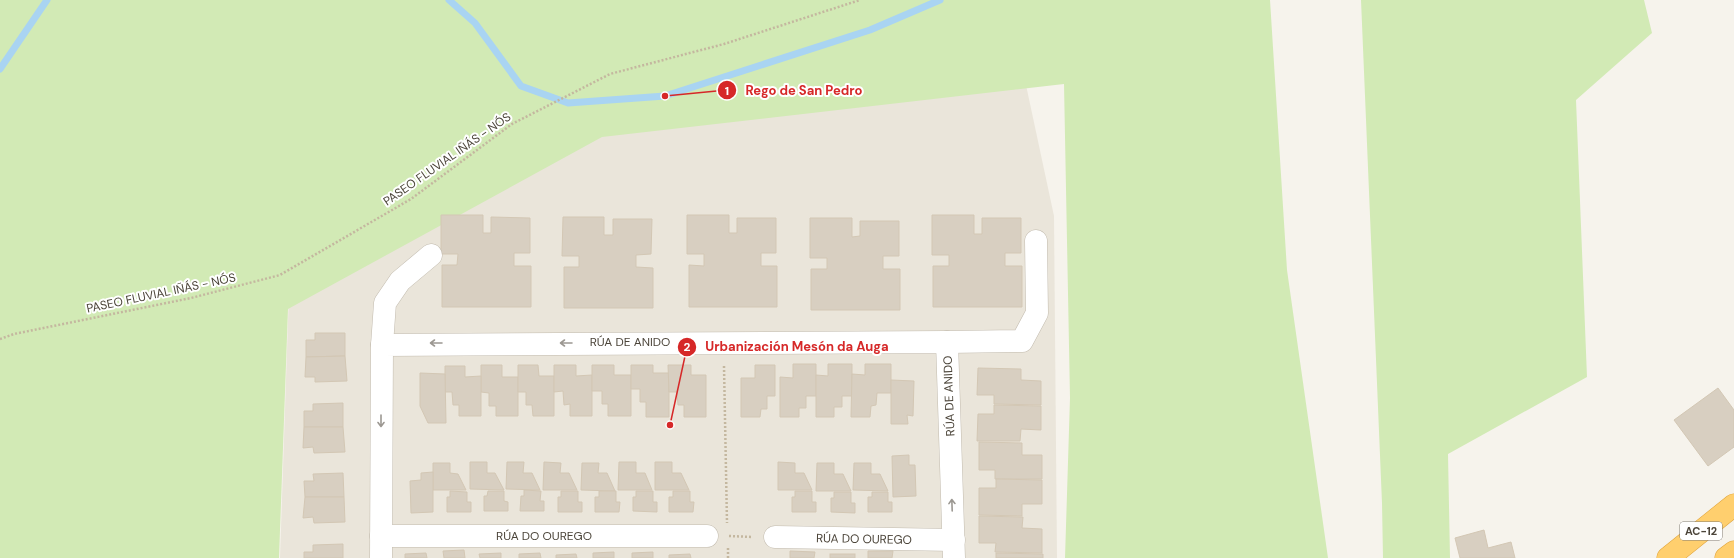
<svg xmlns="http://www.w3.org/2000/svg" width="1734" height="558" viewBox="0 0 1734 558" font-family="'DM Sans',sans-serif">
<style>
.residential{fill:#eae5da}
.green{fill:#d2eab5}
.lines{fill:none;stroke-linecap:round;stroke-linejoin:round}
.stream{stroke:#a9d4f2;stroke-width:7}
.building{fill:#d8cfc1;stroke:#d3c7b4}
.street-casing{stroke:#c2bbae;stroke-width:23}
.highway-casing{stroke:#e0a43c;stroke-width:23}
.path{stroke:#c4b79f;stroke-width:2.5;stroke-dasharray:2 2;stroke-linecap:butt}
.street{stroke:#fff;stroke-width:22}
.highway{stroke:#ffcf6e;stroke-width:22}
.oneway{stroke:#9c9892}
.labels{text-anchor:middle;stroke-width:4;stroke-linejoin:round;paint-order:stroke}
.shield{fill:#fff;stroke:#817c74;stroke-width:1}
.shield-label{font-size:11px;font-weight:bold;fill:#4b4439}
.street-label{font-size:12px;fill:#4b4439;stroke:#fff}
.leader{fill:none;stroke:#d62828;stroke-width:1.5}
.callout-dot{fill:#d62828;stroke:#fff;stroke-width:1.5}
.mark-label{font-size:12px;text-anchor:middle;font-weight:bold;fill:#fff}
.callout-label{font-size:13px;text-anchor:middle;font-weight:bold;fill:#d62828;stroke:#fff;stroke-width:4;stroke-linejoin:round;paint-order:stroke}
</style>
<rect width="100%" height="100%" fill="#f6f3ec"/>
<path class="residential" d="M1023 71 1054 216 1057 558H280L289 292 549 135Z"/>
<g class="green">
<path d="M0 0H1270L1287 270 1328 558H1065L1070 398 1064 84 602 137 288 309 279 558H0Z"/>
<path d="M1361 0H1644L1652 33 1576 100 1587 377 1448 454 1450 558H1383L1382 503Z"/>
</g>
<g class="lines">
<g class="stream">
<path d="M449 0 475 23 521 86 568 103 665 96 870 30 940 0"/>
<path d="M0 69 47 0"/>
</g>
</g>
<g class="building">
<path d="M441 215H483V233H491V217L530 218V253H514V266H531V307H442V265H457L458 254H441Z"/>
<path d="M687 215H729V233H737V218H776V253H761V266H777V307H689V265L704 266V254H687Z"/>
<path d="M932 215H974V234H982V218H1021V253H1005V266H1022V307H933V266H949V255H932Z"/>
<path d="M563 217H604V235H613V219H652L651 254 636 255V267L653 268V308H564V267H579V256H562Z"/>
<path d="M810 218H852V237L860 236V221H899V256H883V269H900V310H811V269H827V258H810Z"/>
<path d="M315 333H345V356L306 357V340H315Z"/>
<path d="M345 356 347 381 315 382V377H305L306 357Z"/>
<path d="M793 364H816V396H806V408H799V417H780V377L793 378Z"/>
<path d="M828 364H852V396H842V407H834V417H816V375L828 376Z"/>
<path d="M865 364H891V393H877L876 405 871 406 870 417H851L852 374 865 375Z"/>
<path d="M481 365H502V377H518V416H496V406H489V393L481 392Z"/>
<path d="M518 365H538L539 376H554V416H533L532 405H526V392H518Z"/>
<path d="M554 365H576V376L592 375V416H570V404L564 405 563 391 554 392Z"/>
<path d="M592 365H614V375H631V416H608V404H602V391H592Z"/>
<path d="M631 365H653V373H669V417H646V402H640V389H631Z"/>
<path d="M668 365H691V375H706V417H684V405H678L677 392H669Z"/>
<path d="M755 365H775V396H767V409H761L760 417H741V378H755Z"/>
<path d="M445 366H465V377L481 376V416H459V405H453L452 392H445Z"/>
<path d="M978 368 1021 369V380L1041 381V405L994 404V395H977Z"/>
<path d="M420 373 445 374 446 423H428L420 406Z"/>
<path d="M891 380 914 381 913 416 907 415 908 424H891Z"/>
<path d="M1718 388 1734 410V447L1708 466 1674 420Z"/>
<path d="M343 403V427H304V411H313V404Z"/>
<path d="M994 405 1041 406V430L1021 429 1020 441H977L978 414H994Z"/>
<path d="M304 427H343L345 452 314 453 313 447 303 448Z"/>
<path d="M979 442 1022 443V455H1042V479H995V470H979Z"/>
<path d="M909 455V465H915L916 496 893 497 892 456Z"/>
<path d="M470 462H487V473H495L504 490 470 489Z"/>
<path d="M507 462H524L523 473H532L540 490 506 489Z"/>
<path d="M544 462 561 463 560 473H569L577 490H543Z"/>
<path d="M619 462H636V473H645L652 490H618Z"/>
<path d="M655 462H672V473H681L689 490H655Z"/>
<path d="M778 462 795 463V473H804L812 490H778Z"/>
<path d="M433 463H450V473L458 474 466 490H433Z"/>
<path d="M582 463H599L598 473H607L615 491 581 490Z"/>
<path d="M817 463H834V474H843L851 491H816Z"/>
<path d="M854 463H871V474H880L888 491 853 490Z"/>
<path d="M433 472V512L411 513 410 481 421 480V473Z"/>
<path d="M343 473 344 497H305L304 481H314L313 474Z"/>
<path d="M996 479 1042 480V504H1022V516L979 515V488H996Z"/>
<path d="M524 490 541 491 540 501H544V511H520L521 496H524Z"/>
<path d="M450 491 467 492V502H471V512H447V497H450Z"/>
<path d="M488 491H504V501L508 502V511H484V496H487Z"/>
<path d="M561 491H578V502H582V512H558V497H561Z"/>
<path d="M599 491H616V502H620L619 512H595V497H599Z"/>
<path d="M636 491H653V502H657V512L633 511V497H636Z"/>
<path d="M673 491H690V502H694L693 512H669V497H673Z"/>
<path d="M795 491H812V502H816V512H792V497H795Z"/>
<path d="M834 492H851V503H855V513L831 512V498H834Z"/>
<path d="M872 492H888V502H892V512H868V497H872Z"/>
<path d="M305 497H344L345 522 314 523 313 517 303 518Z"/>
<path d="M979 516 1023 517 1022 528 1042 529V553L995 552 996 543H979Z"/>
<path d="M1484 530 1488 548 1511 542 1515 558H1460L1455 538Z"/>
<path d="M343 544V558H304V552H313V545Z"/>
<path d="M464 550 465 558H444L443 551Z"/>
<path d="M790 551 815 552 814 558H790Z"/>
<path d="M868 551H893L892 558H868Z"/>
<path d="M614 552V558H593V553Z"/>
<path d="M653 552V558H632V553Z"/>
<path d="M426 553 427 558H405V554Z"/>
<path d="M501 553V558H480L479 554Z"/>
<path d="M540 553 541 558H519V554Z"/>
<path d="M996 553 1043 554V558H996Z"/>
<path d="M576 554 577 558H556V555Z"/>
<path d="M690 554 691 558H669V555Z"/>
<rect x="830" y="554" width="25" height="4"/>
</g>
<g class="lines">
<defs>
<g id="street">
<path d="M947 342 1022 341 1037 313 1036 241"/>
<path d="M382 345 385 303 400 281 431 255"/>
<path d="M381 536H707"/>
<path d="M775 537 954 540"/>
<path d="M381 558 382 345 947 342 954 558"/>
</g>
<g id="highway">
<path d="M1668 558 1734 505"/>
<path d="M1726 558 1734 552"/>
</g>
</defs>
<use href="#street" class="street-casing"/>
<use href="#highway" class="highway-casing"/>
<g class="path">
<path d="M0 339 14 334 191 298 280 275 411 199 512 124 610 74 724 44 860 0"/>
<path d="M724 366 727 523"/>
<path d="M729 536 752 537"/>
<path d="M728 548V558"/>
</g>
<use href="#street" class="street"/>
<use href="#highway" class="highway"/>
</g>
<defs><path id="oneway-shaft" d="M-6 0H5M1.5-3L5.5 0L1.5 3" fill="none" stroke-width="1.6" stroke-linecap="round" stroke-linejoin="round"/></defs>
<g class="oneway">
<use href="#oneway-shaft" transform="translate(436 343) rotate(180)"/>
<use href="#oneway-shaft" transform="translate(566 343) rotate(180)"/>
<use href="#oneway-shaft" transform="translate(381 421) rotate(90)"/>
<use href="#oneway-shaft" transform="translate(952 505) rotate(-92)"/>
</g>
<g class="labels">
<rect class="shield" x="1680" y="522" width="42" height="18" rx="3"/>
<g class="shield-label">
<text x="1701" y="535">AC-12</text>
</g>
<g class="street-label">
<text transform="translate(447 159) rotate(-35)" y="4">PASEO FLUVIAL IÑÁS - NÓS</text>
<text transform="translate(161 293) rotate(-12)" y="4">PASEO FLUVIAL IÑÁS - NÓS</text>
<text x="630" y="346">RÚA DE ANIDO</text>
<text transform="translate(949 396) rotate(-92)" y="4">RÚA DE ANIDO</text>
<text x="544" y="540">RÚA DO OUREGO</text>
<text transform="translate(864 539) rotate(1)" y="4">RÚA DO OUREGO</text>
</g>
</g>
<path class="leader" d="M665 96L727 90M670 425L687 347"/>
<g class="callout-dot">
<circle cx="665" cy="96" r="4"/>
<circle cx="670" cy="425" r="4"/>
<circle cx="727" cy="90" r="10"/>
<circle cx="687" cy="347" r="10"/>
</g>
<g class="mark-label">
<text x="727" y="95">1</text>
<text x="687" y="351">2</text>
</g>
<g class="callout-label">
<text x="804" y="95">Rego de San Pedro</text>
<text x="797" y="351">Urbanización Mesón da Auga</text>
</g>
</svg>
